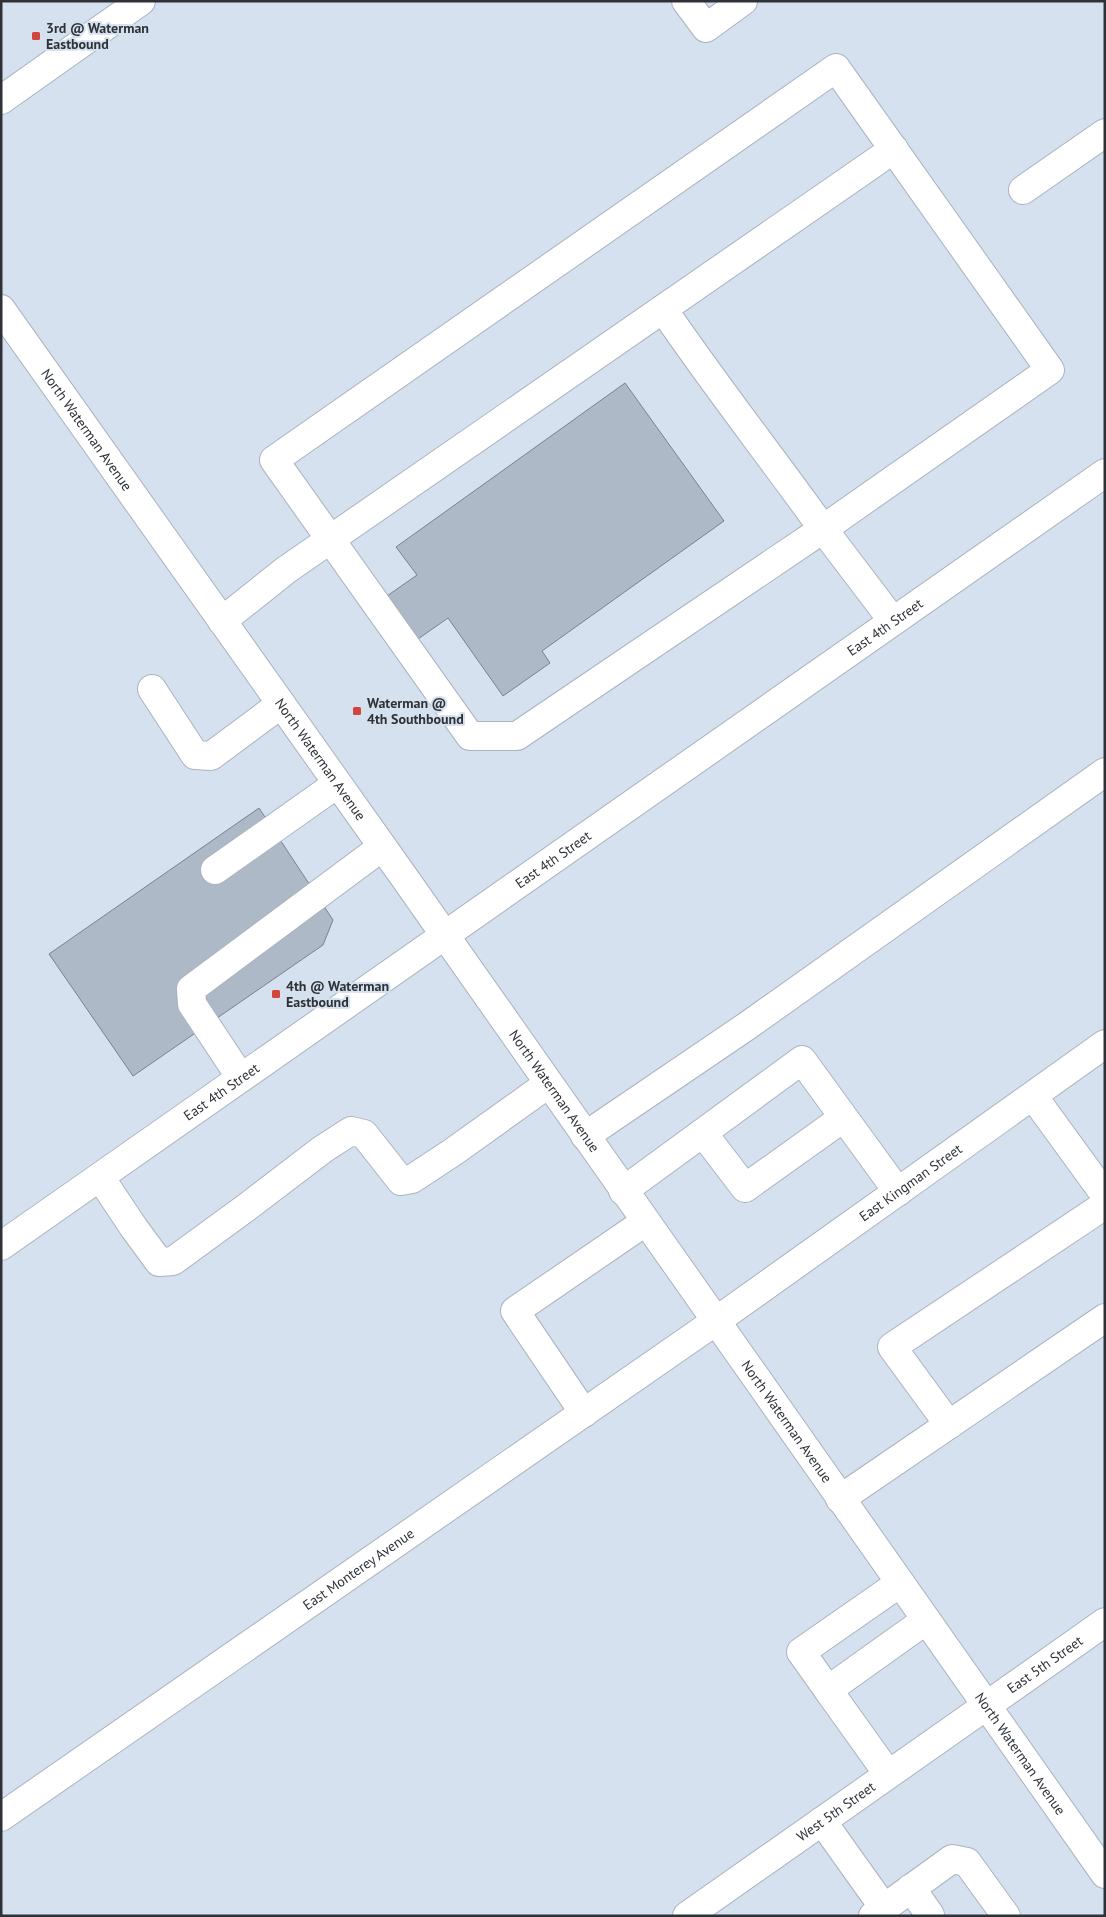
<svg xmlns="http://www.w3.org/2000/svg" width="1106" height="1917" viewBox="0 0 1106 1917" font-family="'PT Sans',sans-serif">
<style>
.building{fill:#aeb9c7;stroke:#79828f}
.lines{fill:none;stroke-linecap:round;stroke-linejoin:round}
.minor-casing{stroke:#a9b3c1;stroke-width:30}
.major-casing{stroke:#a9b3c1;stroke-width:30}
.minor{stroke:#fff;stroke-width:28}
.major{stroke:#fff;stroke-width:28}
.poi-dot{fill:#d3443e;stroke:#d6e1ef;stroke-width:2}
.labels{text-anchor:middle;stroke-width:4;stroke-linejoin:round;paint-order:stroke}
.poi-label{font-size:14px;font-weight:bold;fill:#2e3237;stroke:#d6e1ef;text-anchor:start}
.street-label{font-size:14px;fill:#2e3237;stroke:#d6e1ef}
</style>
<rect width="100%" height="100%" fill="#d6e1ef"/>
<g class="building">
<path d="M625 383 724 521 542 651 550 663 503 696 448 618 418 639 387 596 417 575 396 547Z"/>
<path d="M259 808 333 920 323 945 133 1076 49 954Z"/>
</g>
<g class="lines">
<defs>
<g id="minor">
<path d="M686 1 706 28 743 1"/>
<path d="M1023 190 1105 133"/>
<path d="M663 309C714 384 770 455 823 529L517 736H470L274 460 836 68 1050 370 823 529 893 621"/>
<path d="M222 621 286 570 894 149"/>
<path d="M152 689 195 755 211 756 281 704"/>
<path d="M215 870 337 784"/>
<path d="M241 1078 192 1004 191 989 382 847"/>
<path d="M1033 1096 1105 1195"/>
<path d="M703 1133 745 1188 843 1118"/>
<path d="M585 1136 747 1026 1105 772"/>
<path d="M100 1177 134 1228 159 1262 173 1261 247 1207 323 1149 351 1131 364 1134 401 1181 412 1179 453 1152 548 1084"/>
<path d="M623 1191 802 1060 898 1192"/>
<path id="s1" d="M1 1246 1105 473"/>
<path d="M584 1413 515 1311 645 1222"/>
<path d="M949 1425 892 1347 1105 1205"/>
<path d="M840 1499 1105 1318"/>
<path d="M828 1690 801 1652 900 1583"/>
<path d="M888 1774 828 1690 926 1620"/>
<path id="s2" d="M1 1817 716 1321 1105 1044"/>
<path d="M822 1821 884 1908"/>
<path d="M911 1888 930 1915"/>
<path id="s3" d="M687 1916 986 1706"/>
<path d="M873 1916 952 1859 967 1862 1006 1916"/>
</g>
<g id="major">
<path d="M1 100 141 1"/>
<path id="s4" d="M1 309 404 877 1105 1874"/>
<path id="s5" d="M986 1706 1105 1622"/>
</g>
</defs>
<use href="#minor" class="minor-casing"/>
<use href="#major" class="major-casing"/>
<use href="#minor" class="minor"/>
<use href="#major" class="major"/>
</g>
<g class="poi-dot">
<rect x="31" y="31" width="10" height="10" rx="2.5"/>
<rect x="352" y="706" width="10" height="10" rx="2.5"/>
<rect x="271" y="989" width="10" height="10" rx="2.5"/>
</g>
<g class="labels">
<g class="poi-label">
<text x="46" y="33">3rd @ Waterman<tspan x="46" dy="16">Eastbound</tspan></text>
<text x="367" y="708">Waterman @<tspan x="367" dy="16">4th Southbound</tspan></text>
<text x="286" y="991">4th @ Waterman<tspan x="286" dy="16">Eastbound</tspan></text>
</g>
<g class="street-label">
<text dy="5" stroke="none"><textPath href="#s4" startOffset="148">North Waterman Avenue</textPath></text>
<text dy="5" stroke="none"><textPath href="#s1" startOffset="1079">East 4th Street</textPath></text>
<text dy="5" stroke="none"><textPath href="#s4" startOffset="552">North Waterman Avenue</textPath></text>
<text dy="5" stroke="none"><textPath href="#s1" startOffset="674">East 4th Street</textPath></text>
<text dy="5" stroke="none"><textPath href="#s4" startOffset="958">North Waterman Avenue</textPath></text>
<text dy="5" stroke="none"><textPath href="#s1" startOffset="269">East 4th Street</textPath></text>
<text dy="5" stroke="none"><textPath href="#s2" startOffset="1109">East Kingman Street</textPath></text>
<text dy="5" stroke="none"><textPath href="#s4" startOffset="1362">North Waterman Avenue</textPath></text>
<text dy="5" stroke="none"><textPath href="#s2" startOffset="435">East Monterey Avenue</textPath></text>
<text dy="5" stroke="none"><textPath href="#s5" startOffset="72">East 5th Street</textPath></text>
<text dy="5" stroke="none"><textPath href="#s4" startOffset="1768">North Waterman Avenue</textPath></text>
<text dy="5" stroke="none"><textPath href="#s3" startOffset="182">West 5th Street</textPath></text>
</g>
</g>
<rect width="1106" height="1917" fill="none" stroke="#2e3237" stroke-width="5"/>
</svg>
